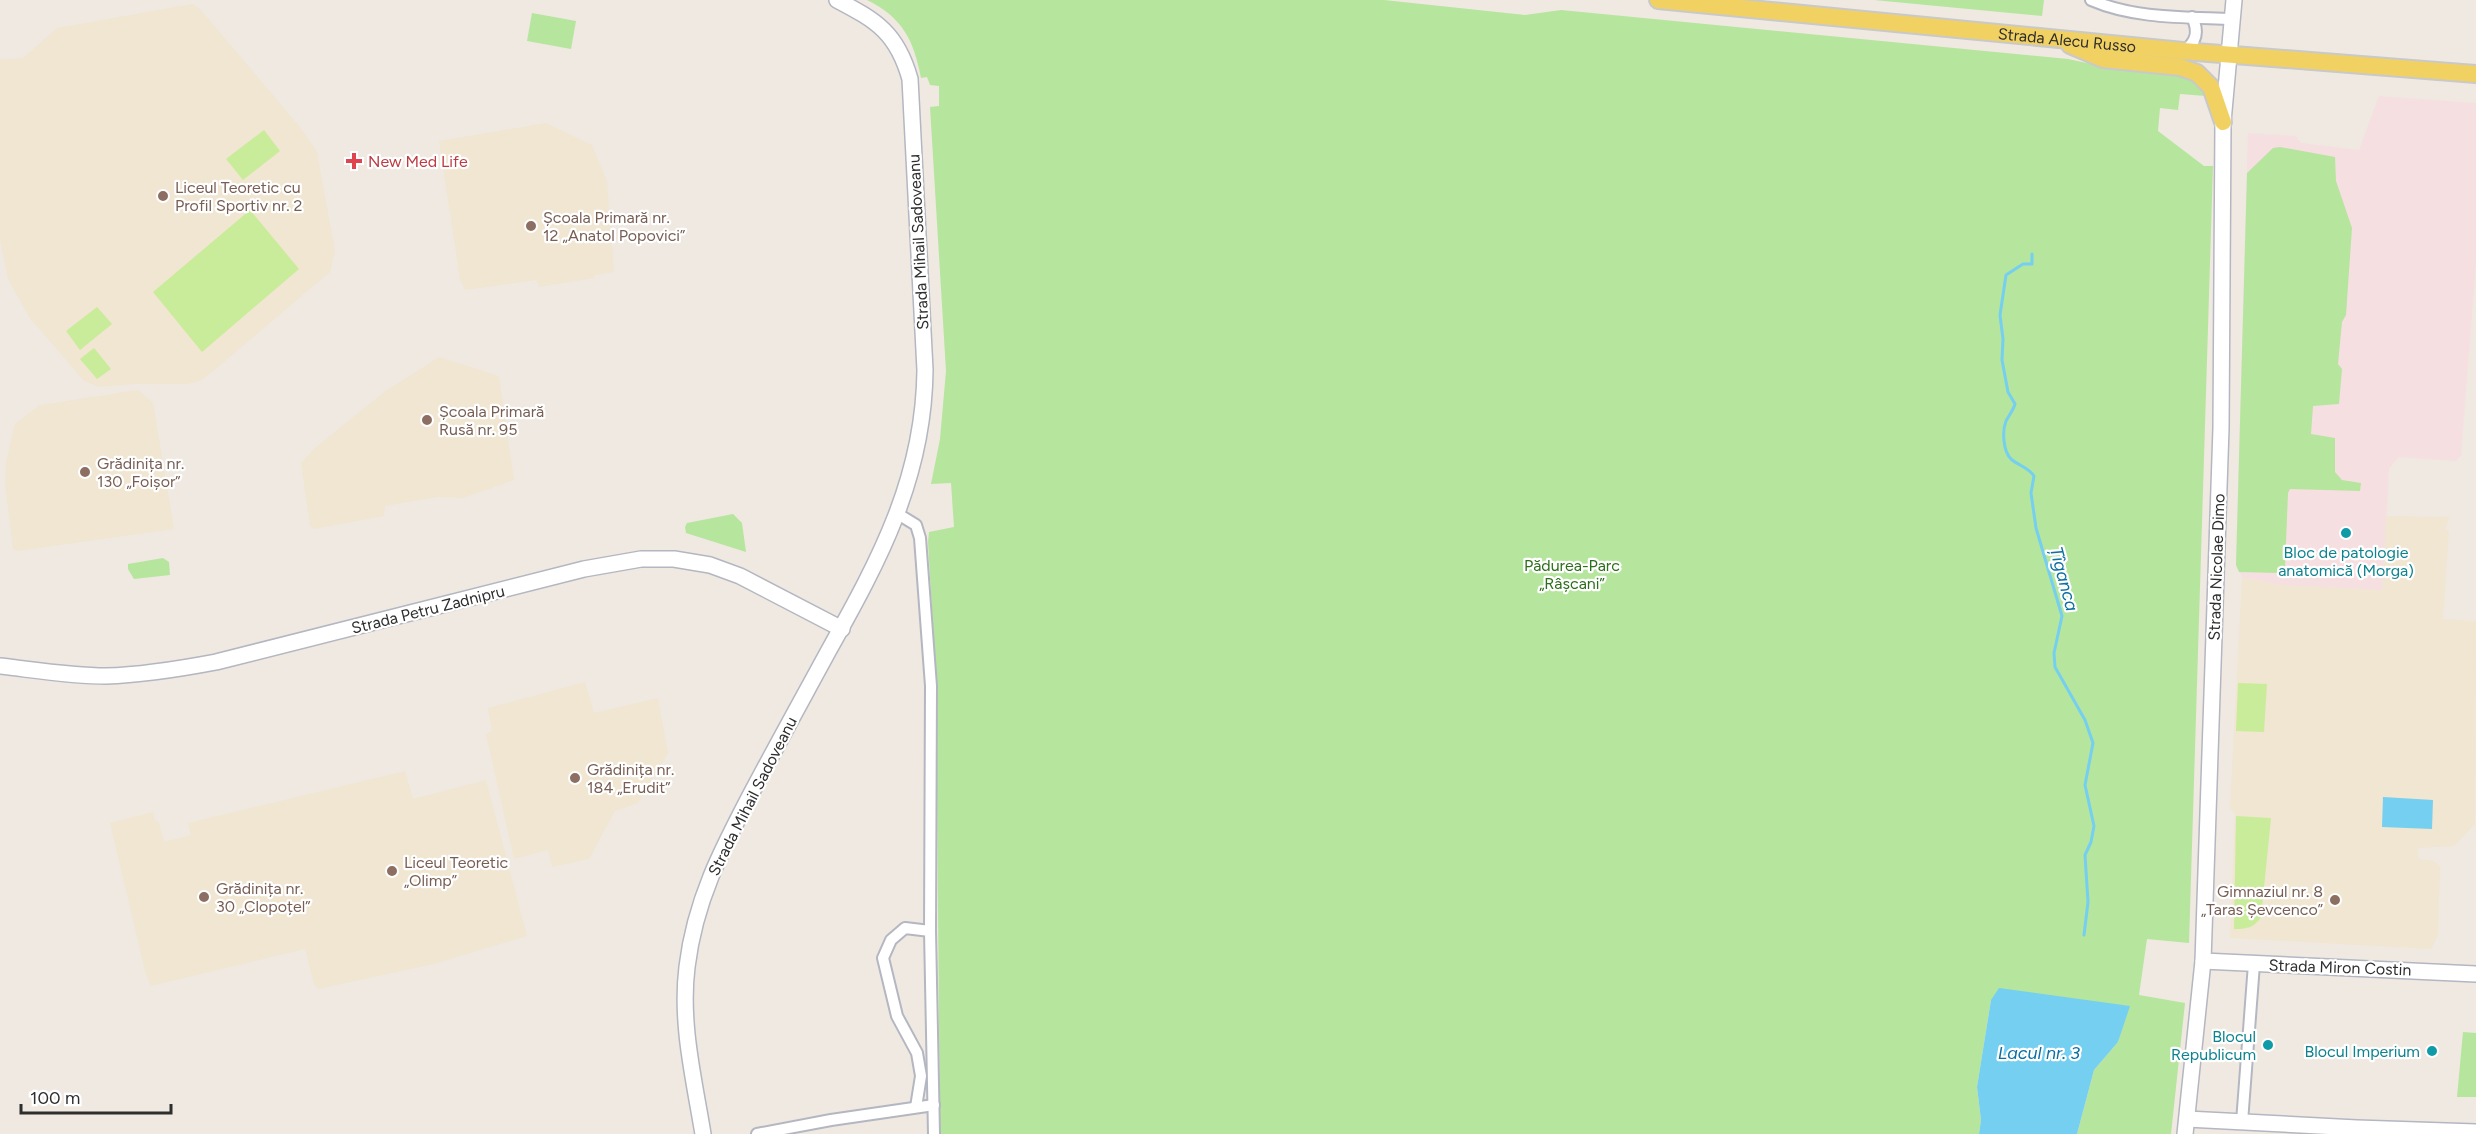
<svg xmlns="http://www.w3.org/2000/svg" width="2476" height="1134" viewBox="0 0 2476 1134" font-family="Figtree,sans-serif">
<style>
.education{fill:#f0e6d1}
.medical{fill:#f5dfe0}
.green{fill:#b6e59e}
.pitch{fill:#c9ec9a}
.water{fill:#75cff0}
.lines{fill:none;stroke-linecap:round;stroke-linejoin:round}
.stream{stroke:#75cff0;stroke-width:3}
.street-casing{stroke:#b4b7c1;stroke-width:14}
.secondary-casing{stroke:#b4b7c1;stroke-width:18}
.primary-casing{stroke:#c9c9c9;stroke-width:20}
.street{stroke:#fff;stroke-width:10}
.secondary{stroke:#fff;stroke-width:15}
.primary{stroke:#f2d163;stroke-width:16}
.health-dot{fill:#e0444e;stroke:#fff;stroke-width:2}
.education-dot{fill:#8d6e63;stroke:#fff;stroke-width:2}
.culture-dot{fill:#0f9aa8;stroke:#fff;stroke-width:2}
.labels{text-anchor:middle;stroke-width:4.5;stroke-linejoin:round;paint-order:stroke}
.street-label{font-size:16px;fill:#2e2e2e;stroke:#fff}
.health-label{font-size:16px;fill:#be3a42;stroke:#fff;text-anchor:start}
.education-label{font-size:16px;fill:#785e54;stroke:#fff;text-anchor:start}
.culture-label{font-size:16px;fill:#0d838f;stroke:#fff;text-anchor:end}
.park-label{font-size:16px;fill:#2c6e1b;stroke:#fff}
.water-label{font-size:18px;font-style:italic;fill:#0d6fa3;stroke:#fff}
</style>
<rect width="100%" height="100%" fill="#efe9e1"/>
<g class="education">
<path d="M192 4 200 9 300 127 317 152 335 251 330 272 217 368 200 381 187 384H135L99 387 84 381 29 317 8 279 0 240V60L23 58 57 28Z"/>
<path d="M546 123 592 145 607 181 614 272 595 275 594 278 539 287 536 280 465 290 460 279 439 141Z"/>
<path d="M439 357 499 376 514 480 463 498 437 497 385 506 384 516 314 529 310 526 301 463 315 448 384 392Z"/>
<path d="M138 390 153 403 174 529 17 551 13 549 5 482 6 462 15 424 40 405Z"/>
<path d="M2386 516 2450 517 2445 529 2449 531 2443 619 2476 621 2475 824 2454 846 2418 848 2419 859 2434 861 2440 866 2438 935 2431 949 2230 938 2235 814 2230 808 2242 577 2279 585 2382 590Z"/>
<path d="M585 682 594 713 658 698 668 753 638 803 615 811 589 859 552 867 548 850 514 859 486 734 492 731 488 708Z"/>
<path d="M405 771 413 799 486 780 527 936 434 964 318 989 314 984 305 949 151 986 145 971 110 823 153 812 155 821 157 820 160 826 164 842 191 835 188 823Z"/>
</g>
<path class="medical" d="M2379 96 2476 103V262L2461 455 2456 461 2399 457 2389 469 2382 590 2279 585 2242 577 2236 565 2248 133 2296 136 2301 143 2359 150Z"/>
<g class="green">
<path d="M867 0H1384L1525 15 1561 10 2068 59 2110 68 2189 77 2206 91V96L2180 94 2178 110 2160 108 2158 131 2204 166H2213L2189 943 2147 939 2139 995 2185 1003 2171 1134H2077L2094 1070 2118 1042 2129 1006 1991 1000 1977 1087 1981 1120 1979 1134H940L936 679 928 542 929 532 954 527 951 483 931 484 940 439 946 371 930 107 939 106V86L930 85 927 77 921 78C914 40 902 17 867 0Z"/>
<path d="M1874 0H2044L2042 16Z"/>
<path d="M532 13 576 21 571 49 527 41Z"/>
<path d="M2280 147 2335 157 2336 181 2352 228 2346 315 2342 322 2338 364 2342 369 2339 404 2313 406 2311 434 2335 438V472L2342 480 2361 483 2360 491 2290 489 2288 493 2285 567 2280 573 2239 572 2236 565 2247 173 2273 148Z"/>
<path d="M733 514 742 523 746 552 686 533 685 527 687 523Z"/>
<path d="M163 558 169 562 170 575 134 579 128 569V564Z"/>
<path d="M2463 1032 2476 1033V1097H2457Z"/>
</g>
<g class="pitch">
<path d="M264 130 280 151 243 180 226 159Z"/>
<path d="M250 210 299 269 202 352 153 292Z"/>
<path d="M97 307 112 324 80 350 66 331Z"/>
<path d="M94 348 111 369 97 379 80 359Z"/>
<path d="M2238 683 2267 684 2264 732 2236 731Z"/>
<path d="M2236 816 2271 818 2261 917C2254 928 2246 929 2234 929Z"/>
</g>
<g class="water">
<path d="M2383 797 2433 800 2432 829 2382 827Z"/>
<path d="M1999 988 2130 1006 2118 1042 2094 1070 2077 1134H1979L1981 1120 1977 1087 1991 1000Z"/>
</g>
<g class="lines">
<path class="stream" d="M2032 254V264H2023L2006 275 2000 315 2003 339 2002 360 2008 392 2015 404C2013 411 2009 415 2006 421 2002 431 2003 451 2011 459 2019 466 2028 467 2034 476L2031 493 2036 528 2062 616 2054 653 2055 667 2085 720 2093 743 2085 785 2094 826 2091 842 2085 855 2088 902 2084 935"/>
<defs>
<g id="street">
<path d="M2091 0C2135 19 2185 17 2232 19"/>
<path d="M2183 51C2197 43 2199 31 2192 17"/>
<path d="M898 514 916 525 920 538 931 686 930 931 934 1134"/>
<path d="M916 1107 921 1076 917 1053 897 1016 883 958 891 940 905 928 930 931"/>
<path d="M2242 1122 2254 964"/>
<path d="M757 1134 831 1120 934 1105"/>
</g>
<g id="secondary">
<path d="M0 666C35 670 70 676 106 676 143 675 179 669 216 662L584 569 641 559H674L710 565 740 576 842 629"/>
<path d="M2203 961 2476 974"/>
<path d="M2187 1119 2357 1128 2476 1132"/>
<path d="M703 1134C694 1079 680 1023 687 967 695 900 722 849 753 790 778 743 804 696 829 650 880 559 924 477 925 370L910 79C897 33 877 21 837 0"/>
<path d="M2185 1134 2203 961 2221 428 2223 122 2234 0"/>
</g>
<g id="primary">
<path id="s1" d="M1658 0 2183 51 2476 74"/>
<path d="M2070 45 2103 59 2180 67 2197 73 2211 87 2223 122"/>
</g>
</defs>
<use href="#street" class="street-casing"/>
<use href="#secondary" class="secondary-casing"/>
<use href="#primary" class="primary-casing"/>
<use href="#street" class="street"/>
<use href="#secondary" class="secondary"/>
<use href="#primary" class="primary"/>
</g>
<path class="health-dot" d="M351 152h6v6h6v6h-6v6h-6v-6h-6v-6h6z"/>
<g class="education-dot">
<circle cx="163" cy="196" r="6"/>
<circle cx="531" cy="226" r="6"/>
<circle cx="427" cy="420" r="6"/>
<circle cx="85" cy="472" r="6"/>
<circle cx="575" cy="778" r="6"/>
<circle cx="392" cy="871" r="6"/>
<circle cx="204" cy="897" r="6"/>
<circle cx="2335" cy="900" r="6"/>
</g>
<g class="culture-dot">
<circle cx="2346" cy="533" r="6"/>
<circle cx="2268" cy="1045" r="6"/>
<circle cx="2432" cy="1051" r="6"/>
</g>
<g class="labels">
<g class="street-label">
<text dy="6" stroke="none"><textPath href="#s1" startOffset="411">Strada Alecu Russo</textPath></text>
<text transform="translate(918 242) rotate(-93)" y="6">Strada Mihail Sadoveanu</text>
<text transform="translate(2216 567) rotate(-88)" y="6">Strada Nicolae Dimo</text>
<text transform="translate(428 609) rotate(-14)" y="6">Strada Petru Zadnipru</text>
<text transform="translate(752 796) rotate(-63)" y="6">Strada Mihail Sadoveanu</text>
<text transform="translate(2340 967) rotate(2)" y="6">Strada Miron Costin</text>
</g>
<g class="health-label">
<text x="368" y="167">New Med Life</text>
</g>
<g class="education-label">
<text x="175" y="193">Liceul Teoretic cu<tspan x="175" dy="18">Profil Sportiv nr. 2</tspan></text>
<text x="543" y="223">Școala Primară nr.<tspan x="543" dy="18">12 „Anatol Popovici”</tspan></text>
<text x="439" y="417">Școala Primară<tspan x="439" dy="18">Rusă nr. 95</tspan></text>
<text x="97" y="469">Grădinița nr.<tspan x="97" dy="18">130 „Foișor”</tspan></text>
<text x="587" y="775">Grădinița nr.<tspan x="587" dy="18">184 „Erudit”</tspan></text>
<text x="404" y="868">Liceul Teoretic<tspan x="404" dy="18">„Olimp”</tspan></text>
<text x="216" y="894">Grădinița nr.<tspan x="216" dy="18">30 „Clopoțel”</tspan></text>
<text x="2323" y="897" text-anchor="end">Gimnaziul nr. 8<tspan x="2323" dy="18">„Taras Șevcenco”</tspan></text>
</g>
<g class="culture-label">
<text x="2346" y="558" text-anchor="middle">Bloc de patologie<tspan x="2346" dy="18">anatomică (Morga)</tspan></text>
<text x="2256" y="1042">Blocul<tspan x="2256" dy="18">Republicum</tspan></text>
<text x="2420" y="1057">Blocul Imperium</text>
</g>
<g class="park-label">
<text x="1572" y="571">Pădurea-Parc<tspan x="1572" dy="18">„Râșcani”</tspan></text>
</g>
<g class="water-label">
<text transform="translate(2064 579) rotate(75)" y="6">Țîganca</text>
<text x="2039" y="1059">Lacul nr. 3</text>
</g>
</g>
<path d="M21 1104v9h150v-9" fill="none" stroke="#2e2e2e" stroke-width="3"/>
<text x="30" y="1104" font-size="18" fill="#2e2e2e" stroke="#ffffff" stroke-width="4.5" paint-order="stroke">100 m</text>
</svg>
